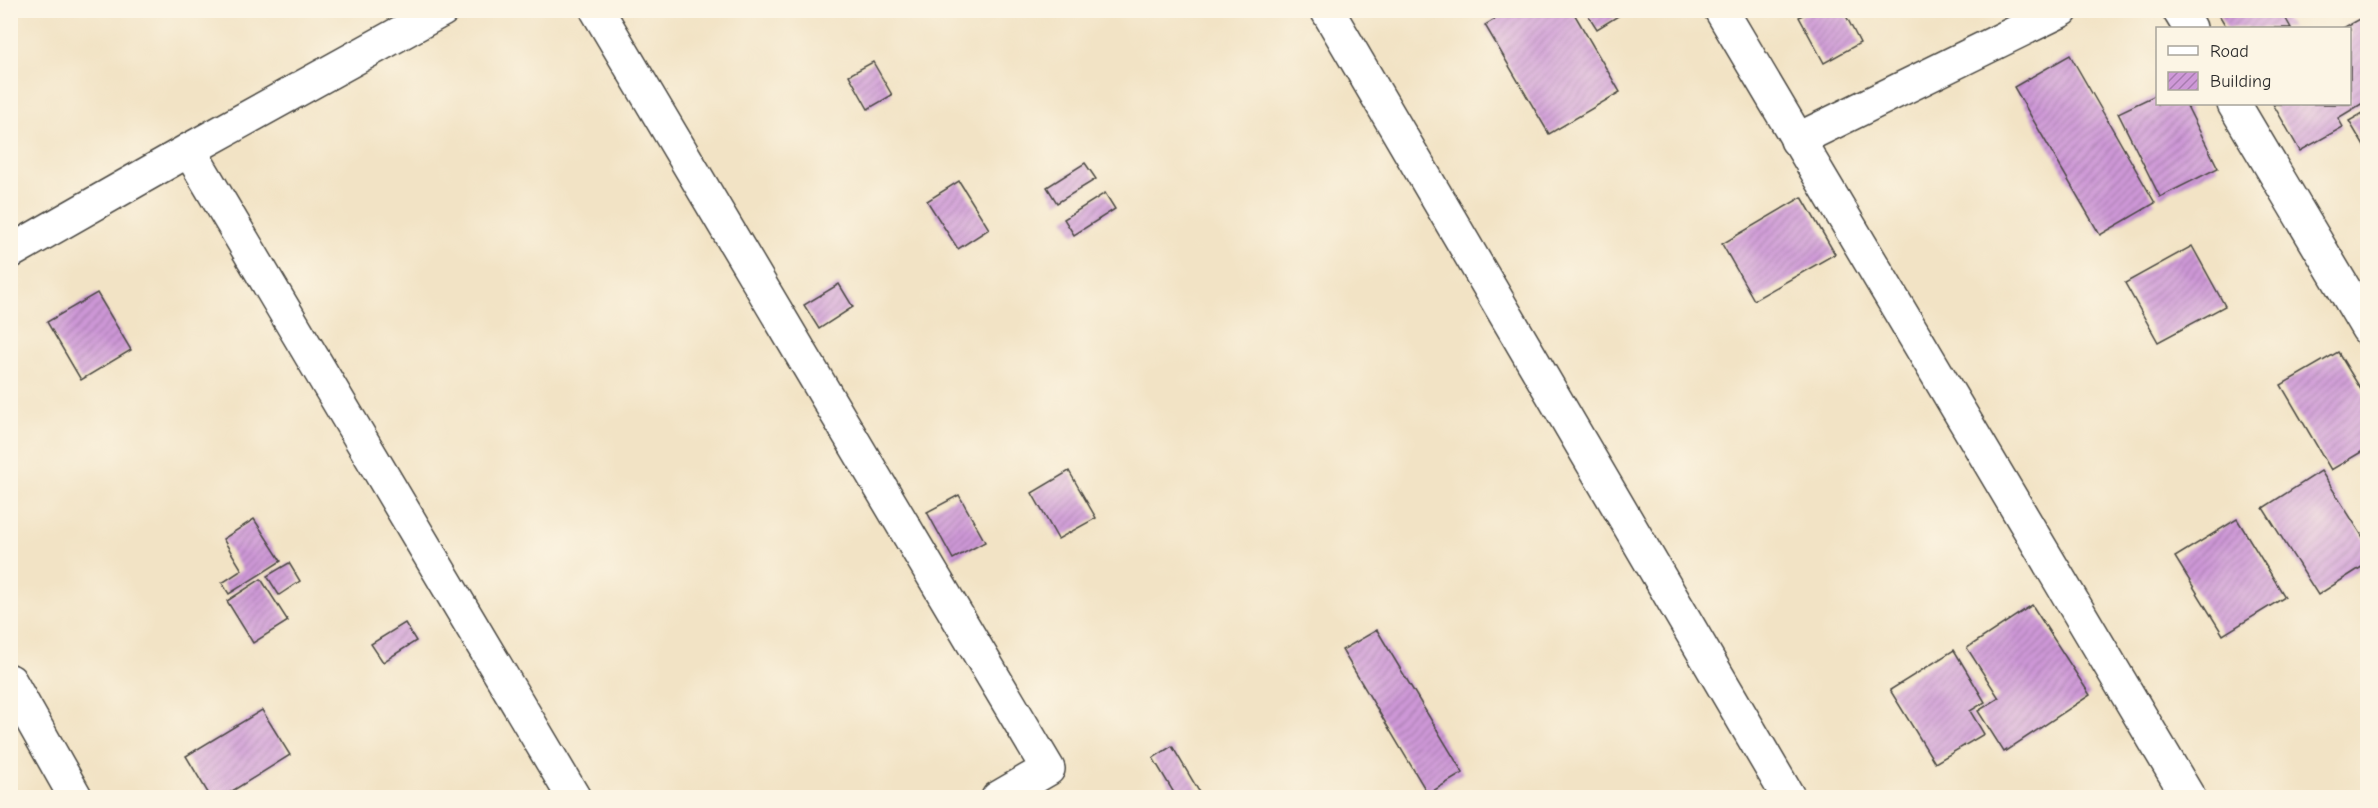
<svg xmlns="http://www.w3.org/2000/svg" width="2378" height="808" viewBox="0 0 2378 808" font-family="'Comic Neue',sans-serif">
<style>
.building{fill:url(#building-hatch)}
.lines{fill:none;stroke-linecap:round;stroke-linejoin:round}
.street-casing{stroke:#494742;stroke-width:36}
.street{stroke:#fff;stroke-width:33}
</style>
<defs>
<pattern id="building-hatch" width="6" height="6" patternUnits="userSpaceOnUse" patternTransform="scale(1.5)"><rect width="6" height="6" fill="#ce98d7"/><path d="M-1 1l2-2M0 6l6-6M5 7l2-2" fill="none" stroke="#a77caf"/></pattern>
</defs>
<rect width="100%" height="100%" fill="#fcf5e5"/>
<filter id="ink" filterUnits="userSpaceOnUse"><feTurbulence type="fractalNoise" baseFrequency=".0167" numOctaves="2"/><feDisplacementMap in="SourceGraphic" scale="12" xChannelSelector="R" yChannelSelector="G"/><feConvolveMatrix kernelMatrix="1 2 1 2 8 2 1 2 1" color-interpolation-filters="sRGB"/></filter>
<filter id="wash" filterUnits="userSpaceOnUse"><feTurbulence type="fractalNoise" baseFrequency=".008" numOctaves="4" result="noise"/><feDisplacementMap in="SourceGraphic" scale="24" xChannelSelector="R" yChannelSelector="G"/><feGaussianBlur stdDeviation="1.35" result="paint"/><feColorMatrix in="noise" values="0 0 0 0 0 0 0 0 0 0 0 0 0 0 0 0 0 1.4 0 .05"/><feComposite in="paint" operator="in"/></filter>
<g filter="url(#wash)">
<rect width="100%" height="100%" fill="#f2e3c5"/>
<g id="blocks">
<g class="building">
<path d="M1510 10H1572L1620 92 1549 134 1485 25Z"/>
<path d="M1585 10H1628L1597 29Z"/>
<path d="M1811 10H1843L1860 43 1824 63 1799 17Z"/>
<path d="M2216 10H2281L2291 28H2227Z"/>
<path d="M2368 14V100L2338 118 2343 127 2300 151 2273 104H2350V28H2343Z"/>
<path d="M2070 55 2155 203 2100 235 2014 87Z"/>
<path d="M873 62 892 95 868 109 849 75Z"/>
<path d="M2158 94V104H2186L2218 168 2160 197 2118 113Z"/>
<path d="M2368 110V153L2349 121Z"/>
<path d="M1085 163 1096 179 1057 203 1047 187Z"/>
<path d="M959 181 989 229 958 249 927 201Z"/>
<path d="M1105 193 1115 209 1074 235 1064 219Z"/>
<path d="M1802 197 1835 254 1754 300 1722 244Z"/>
<path d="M2192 246 2225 306 2158 342 2125 283Z"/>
<path d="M839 284 853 307 819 329 804 305Z"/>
<path d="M97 293 131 350 81 380 47 322Z"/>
<path d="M2338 352 2368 401V448L2331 470 2281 385Z"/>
<path d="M1069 471 1096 518 1058 539 1032 493Z"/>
<path d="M2321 471 2368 545V563L2318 595 2263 508Z"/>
<path d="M959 495 985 542 953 559 927 512Z"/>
<path d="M254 519 281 561 229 594 222 583 242 570 223 539Z"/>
<path d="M2237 519 2285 597 2223 635 2175 557Z"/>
<path d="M289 563 300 581 279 595 267 576Z"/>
<path d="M261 579 288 621 253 643 227 601Z"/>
<path d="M2032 605 2090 695 2004 752 1978 711 1999 698 1967 648Z"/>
<path d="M405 623 416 641 383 662 371 644Z"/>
<path d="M1377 630 1463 773 1428 794 1342 650Z"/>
<path d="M1954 650 1985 702 1970 711 1984 734 1935 763 1890 690Z"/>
<path d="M262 710 290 755 221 798H211L186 756Z"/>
<path d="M1172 746 1203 798H1177L1153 758Z"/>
</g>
</g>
</g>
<g filter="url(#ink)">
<use href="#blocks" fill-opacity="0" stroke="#494742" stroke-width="1.5"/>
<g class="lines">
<defs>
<g id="street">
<path d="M597 10 1048 769 998 798"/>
<path d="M1327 10 1789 798"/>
<path d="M1721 10 2189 798"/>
<path d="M2179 10 2190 28"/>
<path d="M2234 104 2368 329"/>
<path d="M1797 140 2062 10"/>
<path d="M189 150 574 798"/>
<path d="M10 252 189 150 442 10"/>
<path d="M10 681 76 798"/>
</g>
</defs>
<use href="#street" class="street-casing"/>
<use href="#street" class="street"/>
</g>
</g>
<rect width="2378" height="808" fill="none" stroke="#fcf5e5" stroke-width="36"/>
<rect x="2156" y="27" width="195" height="78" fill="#fcf5e5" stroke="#a8a49b" stroke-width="1.5"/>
<rect x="2168" y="46" width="30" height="9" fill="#ffffff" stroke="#a8a49b" stroke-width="1.5"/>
<text x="2210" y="57" font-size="18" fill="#2b2b2b">Road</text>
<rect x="2168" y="72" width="30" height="18" fill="url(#building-hatch)" stroke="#a8a49b" stroke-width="1.5"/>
<text x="2210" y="87" font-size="18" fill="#2b2b2b">Building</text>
</svg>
